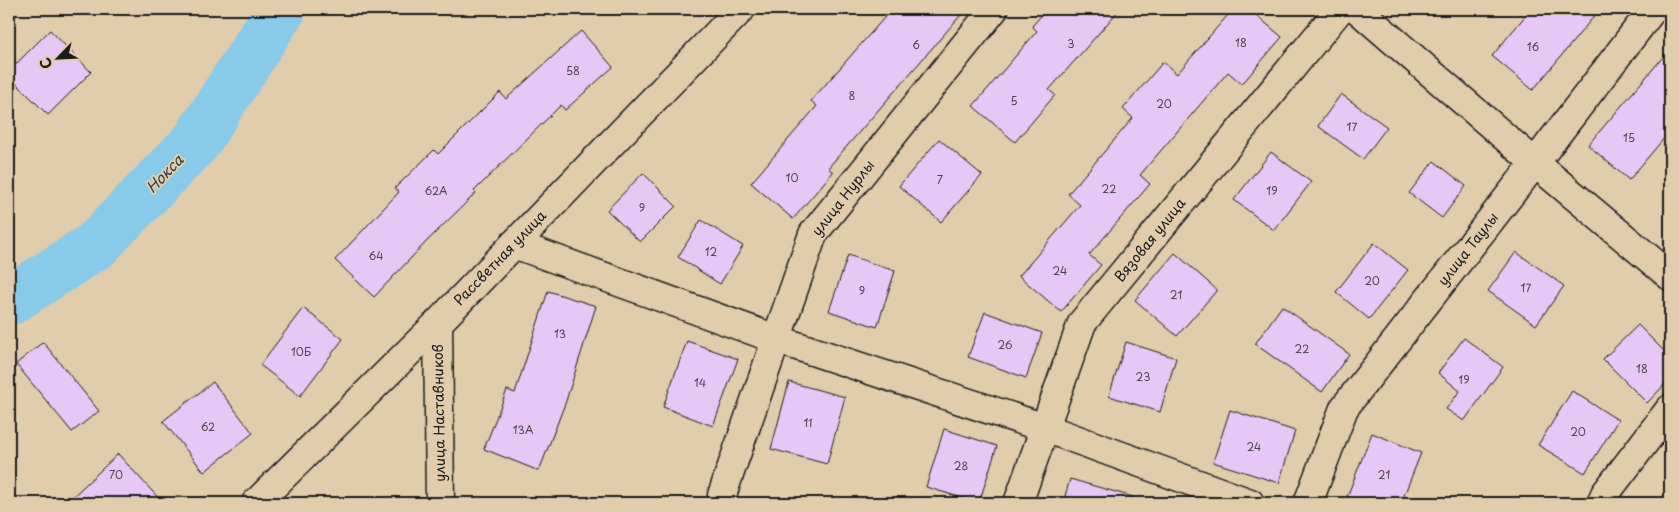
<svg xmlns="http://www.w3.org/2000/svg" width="1679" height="512" viewBox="0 0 1679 512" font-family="'Playpen Sans',sans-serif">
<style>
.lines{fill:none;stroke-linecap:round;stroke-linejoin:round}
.river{stroke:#88cae9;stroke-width:50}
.building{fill:#e6c7f5;stroke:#1c1c1c}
.minor-casing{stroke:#1c1c1c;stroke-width:31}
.minor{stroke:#e1ccab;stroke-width:28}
.labels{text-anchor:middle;stroke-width:4;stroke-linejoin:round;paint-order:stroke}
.number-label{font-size:11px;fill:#4e4752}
.street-label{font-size:14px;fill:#1c1c1c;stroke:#e1ccab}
.water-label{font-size:15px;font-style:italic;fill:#323f45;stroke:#e1ccab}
</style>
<rect width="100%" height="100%" fill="#e1ccab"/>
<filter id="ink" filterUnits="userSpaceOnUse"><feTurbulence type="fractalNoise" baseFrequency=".02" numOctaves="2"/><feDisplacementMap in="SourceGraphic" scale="10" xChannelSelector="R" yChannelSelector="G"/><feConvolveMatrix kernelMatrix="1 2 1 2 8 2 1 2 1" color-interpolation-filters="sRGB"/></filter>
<g filter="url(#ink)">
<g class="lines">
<path class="river" d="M9 301 96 245 196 142 281 9"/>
</g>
<g class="building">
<path d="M892 9H966L828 168 833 172 793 219 751 183 817 106 811 101Z"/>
<path d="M1047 9H1120L1049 90 1055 95 1015 142 973 106 1037 31 1032 26Z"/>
<path d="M1233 9H1249L1282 37 1242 84 1228 72 1140 175 1150 184 1089 255 1101 265 1061 312 1019 276 1080 205 1068 194 1133 118 1123 109 1163 62 1177 74Z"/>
<path d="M1531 9H1600L1533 90 1492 56Z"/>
<path d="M50 30 91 72 48 115 9 76V71Z"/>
<path d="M581 31 613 67 565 110 561 105 474 191 476 193 427 241 374 297 335 260 399 192 395 188 434 150 438 154 500 92 506 99Z"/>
<path d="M1670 49V131L1629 180 1588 145Z"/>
<path d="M1341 94 1387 127 1363 159 1318 126Z"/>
<path d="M939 139 982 175 941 222 899 186Z"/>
<path d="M1271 152 1311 182 1274 230 1234 200Z"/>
<path d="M1434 161 1466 186 1442 218 1409 193Z"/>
<path d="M643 173 676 206 640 242 607 210Z"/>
<path d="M701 220 743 246 720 284 678 257Z"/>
<path d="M1374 243 1408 270 1369 319 1336 292Z"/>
<path d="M1516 252 1564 286 1536 325 1488 291Z"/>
<path d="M1175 253 1217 290 1177 336 1135 300Z"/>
<path d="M848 255 895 271 877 327 829 311Z"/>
<path d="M548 291 596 306 566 401 539 471 484 449 507 390 515 393Z"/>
<path d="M1282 306 1349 354 1322 392 1255 344Z"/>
<path d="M303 308 343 339 300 396 260 365Z"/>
<path d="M985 312 1042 333 1026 378 968 357Z"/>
<path d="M1638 325 1670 357V379L1647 403 1603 359Z"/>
<path d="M1464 338 1503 367 1464 421 1446 409 1460 391 1438 373Z"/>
<path d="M687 341 738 359 713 426 663 407Z"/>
<path d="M43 342 99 411 72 432 16 364Z"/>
<path d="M1126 342 1176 358 1160 412 1109 396Z"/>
<path d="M213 382 253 433 204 472 163 421Z"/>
<path d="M789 382 845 397 827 464 771 449Z"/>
<path d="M1572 391 1618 420 1585 473 1538 445Z"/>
<path d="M1230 410 1295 431 1279 483 1213 462Z"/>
<path d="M944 429 997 446 979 503 926 487Z"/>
<path d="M1372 433 1421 453 1401 503H1362L1347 497Z"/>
<path d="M118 454 163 503H66Z"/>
<path d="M1070 479 1133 497V503H1063Z"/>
</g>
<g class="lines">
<defs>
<g id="minor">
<path d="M1357 9 1535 163 1670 276"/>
<path d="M514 244 776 339 1045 428 1250 503"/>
<path d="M438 323 440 503"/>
<path d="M256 503 438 323 741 9"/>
<path d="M722 503V495L813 234 994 9"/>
<path d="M1018 503 1082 323 1340 9"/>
<path d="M1308 503 1344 408 1535 163 1653 9"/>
<path d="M1601 503 1605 494 1670 409"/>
</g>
</defs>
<use href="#minor" class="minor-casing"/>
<use href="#minor" class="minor"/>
</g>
</g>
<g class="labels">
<g class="number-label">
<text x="1241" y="47">18</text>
<text x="1071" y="48">3</text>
<text x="916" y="49">6</text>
<text x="1533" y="51">16</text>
<text x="573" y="75">58</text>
<text x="852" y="100">8</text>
<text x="1014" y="105">5</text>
<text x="1164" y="108">20</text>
<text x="1352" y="131">17</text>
<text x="1629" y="142">15</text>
<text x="792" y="182">10</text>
<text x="940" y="184">7</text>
<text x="1109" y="193">22</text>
<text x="436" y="195">62А</text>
<text x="1272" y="195">19</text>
<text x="642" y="212">9</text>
<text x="711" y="256">12</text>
<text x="376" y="260">64</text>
<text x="1060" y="275">24</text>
<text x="1372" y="285">20</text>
<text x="1526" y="292">17</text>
<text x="862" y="295">9</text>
<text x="1176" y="299">21</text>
<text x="560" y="338">13</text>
<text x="1005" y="349">26</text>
<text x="1302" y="353">22</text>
<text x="301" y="356">10Б</text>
<text x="1642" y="373">18</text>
<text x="1143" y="381">23</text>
<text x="1464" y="384">19</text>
<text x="700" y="387">14</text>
<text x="808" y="427">11</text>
<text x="208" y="431">62</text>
<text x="523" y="434">13А</text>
<text x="1578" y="436">20</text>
<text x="1254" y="451">24</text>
<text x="961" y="470">28</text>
<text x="116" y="479">70</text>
<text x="1384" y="479">21</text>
</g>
<g class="street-label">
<text transform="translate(843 198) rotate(-52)" y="5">улица Нурлы</text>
<text transform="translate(1150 240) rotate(-51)" y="5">Вязовая улица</text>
<text transform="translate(1468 249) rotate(-52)" y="5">улица Таулы</text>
<text transform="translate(500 258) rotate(-46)" y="5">Рассветная улица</text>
<text transform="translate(439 413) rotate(-91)" y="5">улица Наставников</text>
</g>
<g class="water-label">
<text transform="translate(165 174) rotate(-46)" y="5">Нокса</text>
</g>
</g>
<rect width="1679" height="512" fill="none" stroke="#e1ccab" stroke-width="30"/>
<rect x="15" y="15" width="1649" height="482" fill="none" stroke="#1c1c1c" stroke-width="2" filter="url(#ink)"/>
<g transform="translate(58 58) rotate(246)" stroke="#e1ccab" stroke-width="4" paint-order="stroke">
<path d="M0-4L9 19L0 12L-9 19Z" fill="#1c1c1c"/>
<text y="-8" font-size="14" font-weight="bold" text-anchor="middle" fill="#1c1c1c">С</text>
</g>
</svg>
